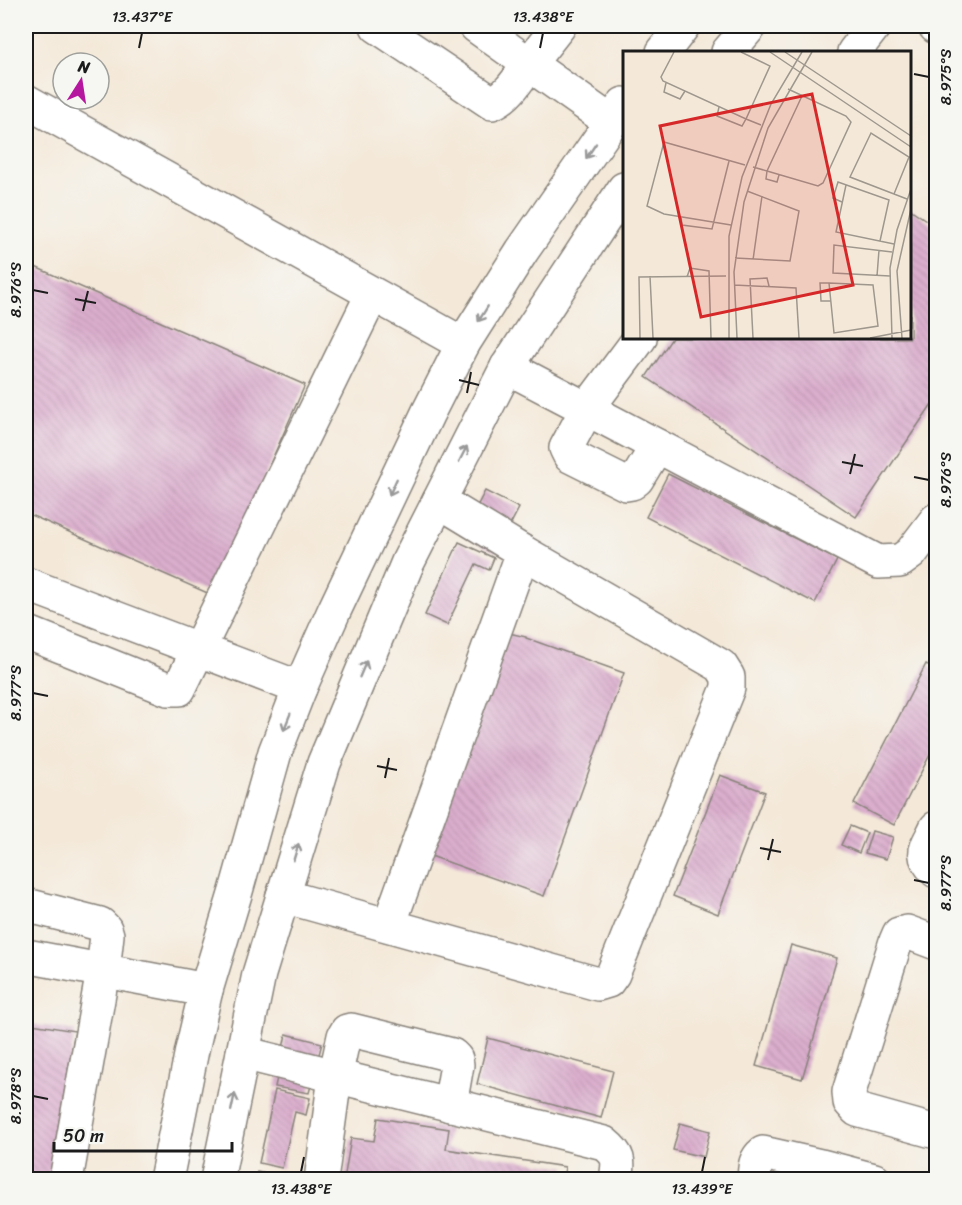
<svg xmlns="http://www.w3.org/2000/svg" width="962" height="1205" viewBox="0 0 962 1205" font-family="Sriracha,sans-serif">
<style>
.building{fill:url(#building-back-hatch)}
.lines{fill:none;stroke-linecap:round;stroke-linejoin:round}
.minor-casing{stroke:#88827a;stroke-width:36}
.minor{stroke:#fff;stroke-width:33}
.oneway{stroke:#999}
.ticks{fill:none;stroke:#1c1c1c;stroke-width:2}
.inset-road{fill:none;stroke:#9e978d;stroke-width:1.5}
.view{fill:#d62828;fill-opacity:0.15;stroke:#d62828;stroke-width:3}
.inset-edge{fill:none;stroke:#1c1c1c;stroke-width:3}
.neatline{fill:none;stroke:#1c1c1c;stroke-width:2}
.ticks-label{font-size:15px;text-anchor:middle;fill:#1c1c1c}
</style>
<defs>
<pattern id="building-back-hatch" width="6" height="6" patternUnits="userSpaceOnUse" patternTransform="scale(1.5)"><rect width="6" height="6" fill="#dbaece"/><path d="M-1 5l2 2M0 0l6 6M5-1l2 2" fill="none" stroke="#bb95b0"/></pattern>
</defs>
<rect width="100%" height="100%" fill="#f6f6f2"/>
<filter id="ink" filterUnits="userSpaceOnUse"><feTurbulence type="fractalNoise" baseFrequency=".0167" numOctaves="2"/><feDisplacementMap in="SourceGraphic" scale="12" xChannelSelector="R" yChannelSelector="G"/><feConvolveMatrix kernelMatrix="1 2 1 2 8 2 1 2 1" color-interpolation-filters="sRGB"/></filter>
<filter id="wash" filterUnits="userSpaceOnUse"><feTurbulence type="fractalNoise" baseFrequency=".008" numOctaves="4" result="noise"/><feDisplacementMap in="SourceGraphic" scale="24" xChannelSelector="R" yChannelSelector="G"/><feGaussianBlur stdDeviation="1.35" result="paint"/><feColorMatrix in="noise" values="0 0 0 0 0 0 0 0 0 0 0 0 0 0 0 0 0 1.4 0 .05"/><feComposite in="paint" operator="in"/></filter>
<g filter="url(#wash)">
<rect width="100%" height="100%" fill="#f4e9d9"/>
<g id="blocks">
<g class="building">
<path d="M910 209 936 227V398L856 517 646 377 672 338H910Z"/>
<path d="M26 263 305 385 212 595 26 513Z"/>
<path d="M668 474 837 560 815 603 646 517Z"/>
<path d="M485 491 519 508 496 552 462 535Z"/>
<path d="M459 542 494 558 489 570 476 564 447 625 425 615Z"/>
<path d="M509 633 526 637V638L624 673 544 896 428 855Z"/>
<path d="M926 664 936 669V743L894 825 854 804Z"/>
<path d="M720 775 765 792 718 914 673 896Z"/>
<path d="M850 826 867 833 859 853 841 845Z"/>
<path d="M872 831 893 837 886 859 865 853Z"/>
<path d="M791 945 837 958 802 1079 756 1066Z"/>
<path d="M936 988V1012L929 1010Z"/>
<path d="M26 1023 75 1031 49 1180H26Z"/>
<path d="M286 1034 322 1043 309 1093 275 1087Z"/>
<path d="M488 1038 613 1071 601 1118 477 1084Z"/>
<path d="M275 1090 310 1098 306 1115 295 1112 282 1168 259 1163Z"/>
<path d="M378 1118 449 1129 446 1149 565 1167 563 1180H344L351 1138 374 1141Z"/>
<path d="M680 1123 710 1131 704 1157 673 1150Z"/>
<path d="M257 1172 288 1178V1180H256Z"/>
</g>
</g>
</g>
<g filter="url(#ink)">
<use href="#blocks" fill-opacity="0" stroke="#88827a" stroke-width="1.5"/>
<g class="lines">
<defs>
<g id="minor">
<path d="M377 26 492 103C508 97 519 78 529 64L611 122"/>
<path d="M476 26 529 64 559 26"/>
<path d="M935 26 936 27"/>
<path d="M663 52 683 26"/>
<path d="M728 52 750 26"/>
<path d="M854 52 874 26"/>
<path d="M26 101 463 344"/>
<path d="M640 338 587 409 878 562 900 561 911 553 936 520"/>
<path d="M507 367 587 409 566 448 570 456 626 484 632 483 637 479 657 446"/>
<path d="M26 584 300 688"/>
<path d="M26 632 168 689H179L372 295"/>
<path d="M936 828C927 848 918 854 936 871"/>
<path d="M283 896 598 984 608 981 613 974 728 688V677L721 666 523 552 439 501"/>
<path d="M26 905 100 924 105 929 107 935 103 971 66 1180"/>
<path d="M389 925 523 552"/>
<path d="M936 943 907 932 899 934 896 941 849 1092 850 1102 857 1110 936 1132"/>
<path d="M26 956 206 990"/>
<path d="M243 1053 604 1143C620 1156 619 1160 616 1180"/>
<path d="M166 1180 192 1050 206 990 236 891 275 752 300 688 334 611 428 413 463 344 522 251 624 104"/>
<path d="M217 1180 259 974 324 763 408 562 507 367 624 189"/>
<path d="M321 1180 335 1077 344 1036 347 1031 351 1030 452 1055 456 1059 457 1065 450 1105"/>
<path d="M754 1180C755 1169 754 1160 763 1153L821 1166 874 1180"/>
</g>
</defs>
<use href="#minor" class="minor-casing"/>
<use href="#minor" class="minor"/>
</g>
<defs><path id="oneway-shaft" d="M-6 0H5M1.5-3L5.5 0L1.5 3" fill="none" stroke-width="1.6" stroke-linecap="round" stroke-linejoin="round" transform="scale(1.5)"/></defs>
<g class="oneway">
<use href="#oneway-shaft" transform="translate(591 151) rotate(124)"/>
<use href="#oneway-shaft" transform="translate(483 314) rotate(122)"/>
<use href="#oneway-shaft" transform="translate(463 454) rotate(-63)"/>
<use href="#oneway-shaft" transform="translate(393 487) rotate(115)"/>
<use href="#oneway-shaft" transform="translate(363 669) rotate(-67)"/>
<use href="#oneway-shaft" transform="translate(287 722) rotate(112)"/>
<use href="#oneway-shaft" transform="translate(296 852) rotate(-73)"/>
<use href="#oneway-shaft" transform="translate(233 1102) rotate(-78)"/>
</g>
</g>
<path class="ticks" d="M139 48 142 33M540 48 543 33M914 74 929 77M33 290 48 293M75 299 96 303M83 311 88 291M459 380 479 385M467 393 471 372M842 462 863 466M850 474 855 454M914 477 929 480M33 693 48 696M377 766 397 770M385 778 389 758M760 848 781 852M768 860 773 839M914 880 929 883M33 1096 48 1099M301 1172 304 1157M702 1172 705 1157"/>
<g transform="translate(623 51)">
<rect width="288" height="288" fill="#f4e9d9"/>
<path class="inset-road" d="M51 1 38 26 40 30 123 68 147 15 118 1M147 1 288 96M162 1 288 85M43 32 41 41 57 48 62 40M165 38 223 65 228 71 200 132 195 135 144 120 179 45M96 56 94 65 119 75 123 68 138 74M130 116 144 120 143 128 154 131 156 124M223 134 213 181 271 193M271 143 286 106 248 82 227 126 284 148M219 151 210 147 215 131 266 149 257 190M58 166 59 174 89 178 106 110M108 174 41 163 24 155 41 91 122 114M112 207 167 210 176 160 124 140M130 209 139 145M27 225 30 287M254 225 256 199M267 225 210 222 211 194 269 201M64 226 67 217 86 220 88 287M206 232 211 282 255 275 250 234 206 232H197L198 250H208M111 234 173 237 176 287M17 287 16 226 103 225M106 287V185L119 126 148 53 179 1M114 287 111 221 121 151 145 77 189 1M130 287 127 228 144 227 146 235M247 287 288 279M269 287 267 217 274 179 288 138M279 287 274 220 288 158"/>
<path class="view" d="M189 43 230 234 78 266 37 75Z"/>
<rect width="288" height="288" class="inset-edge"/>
</g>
<rect width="962" height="1205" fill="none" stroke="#f6f6f2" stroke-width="66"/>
<g transform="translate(81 81) rotate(12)"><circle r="28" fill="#f6f6f2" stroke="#9f9f9c" stroke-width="1.5"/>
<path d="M0-4.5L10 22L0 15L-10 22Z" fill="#b5179e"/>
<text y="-9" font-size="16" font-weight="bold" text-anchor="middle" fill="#1c1c1c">N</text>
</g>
<path d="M54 1142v9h178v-9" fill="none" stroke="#1c1c1c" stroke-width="3"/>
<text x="63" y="1142" font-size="18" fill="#1c1c1c" stroke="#f6f6f2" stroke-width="4.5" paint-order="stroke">50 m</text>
<rect x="33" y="33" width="896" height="1139" class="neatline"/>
<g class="ticks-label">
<text x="142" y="22">13.437°E</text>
<text x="543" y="22">13.438°E</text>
<text transform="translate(946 77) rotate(-90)" y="5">8.975°S</text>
<text transform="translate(16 290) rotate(-90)" y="5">8.976°S</text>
<text transform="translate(946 480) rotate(-90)" y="5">8.976°S</text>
<text transform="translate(16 693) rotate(-90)" y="5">8.977°S</text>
<text transform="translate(946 883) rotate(-90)" y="5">8.977°S</text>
<text transform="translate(16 1096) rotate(-90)" y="5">8.978°S</text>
<text x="301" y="1194">13.438°E</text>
<text x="702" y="1194">13.439°E</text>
</g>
</svg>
